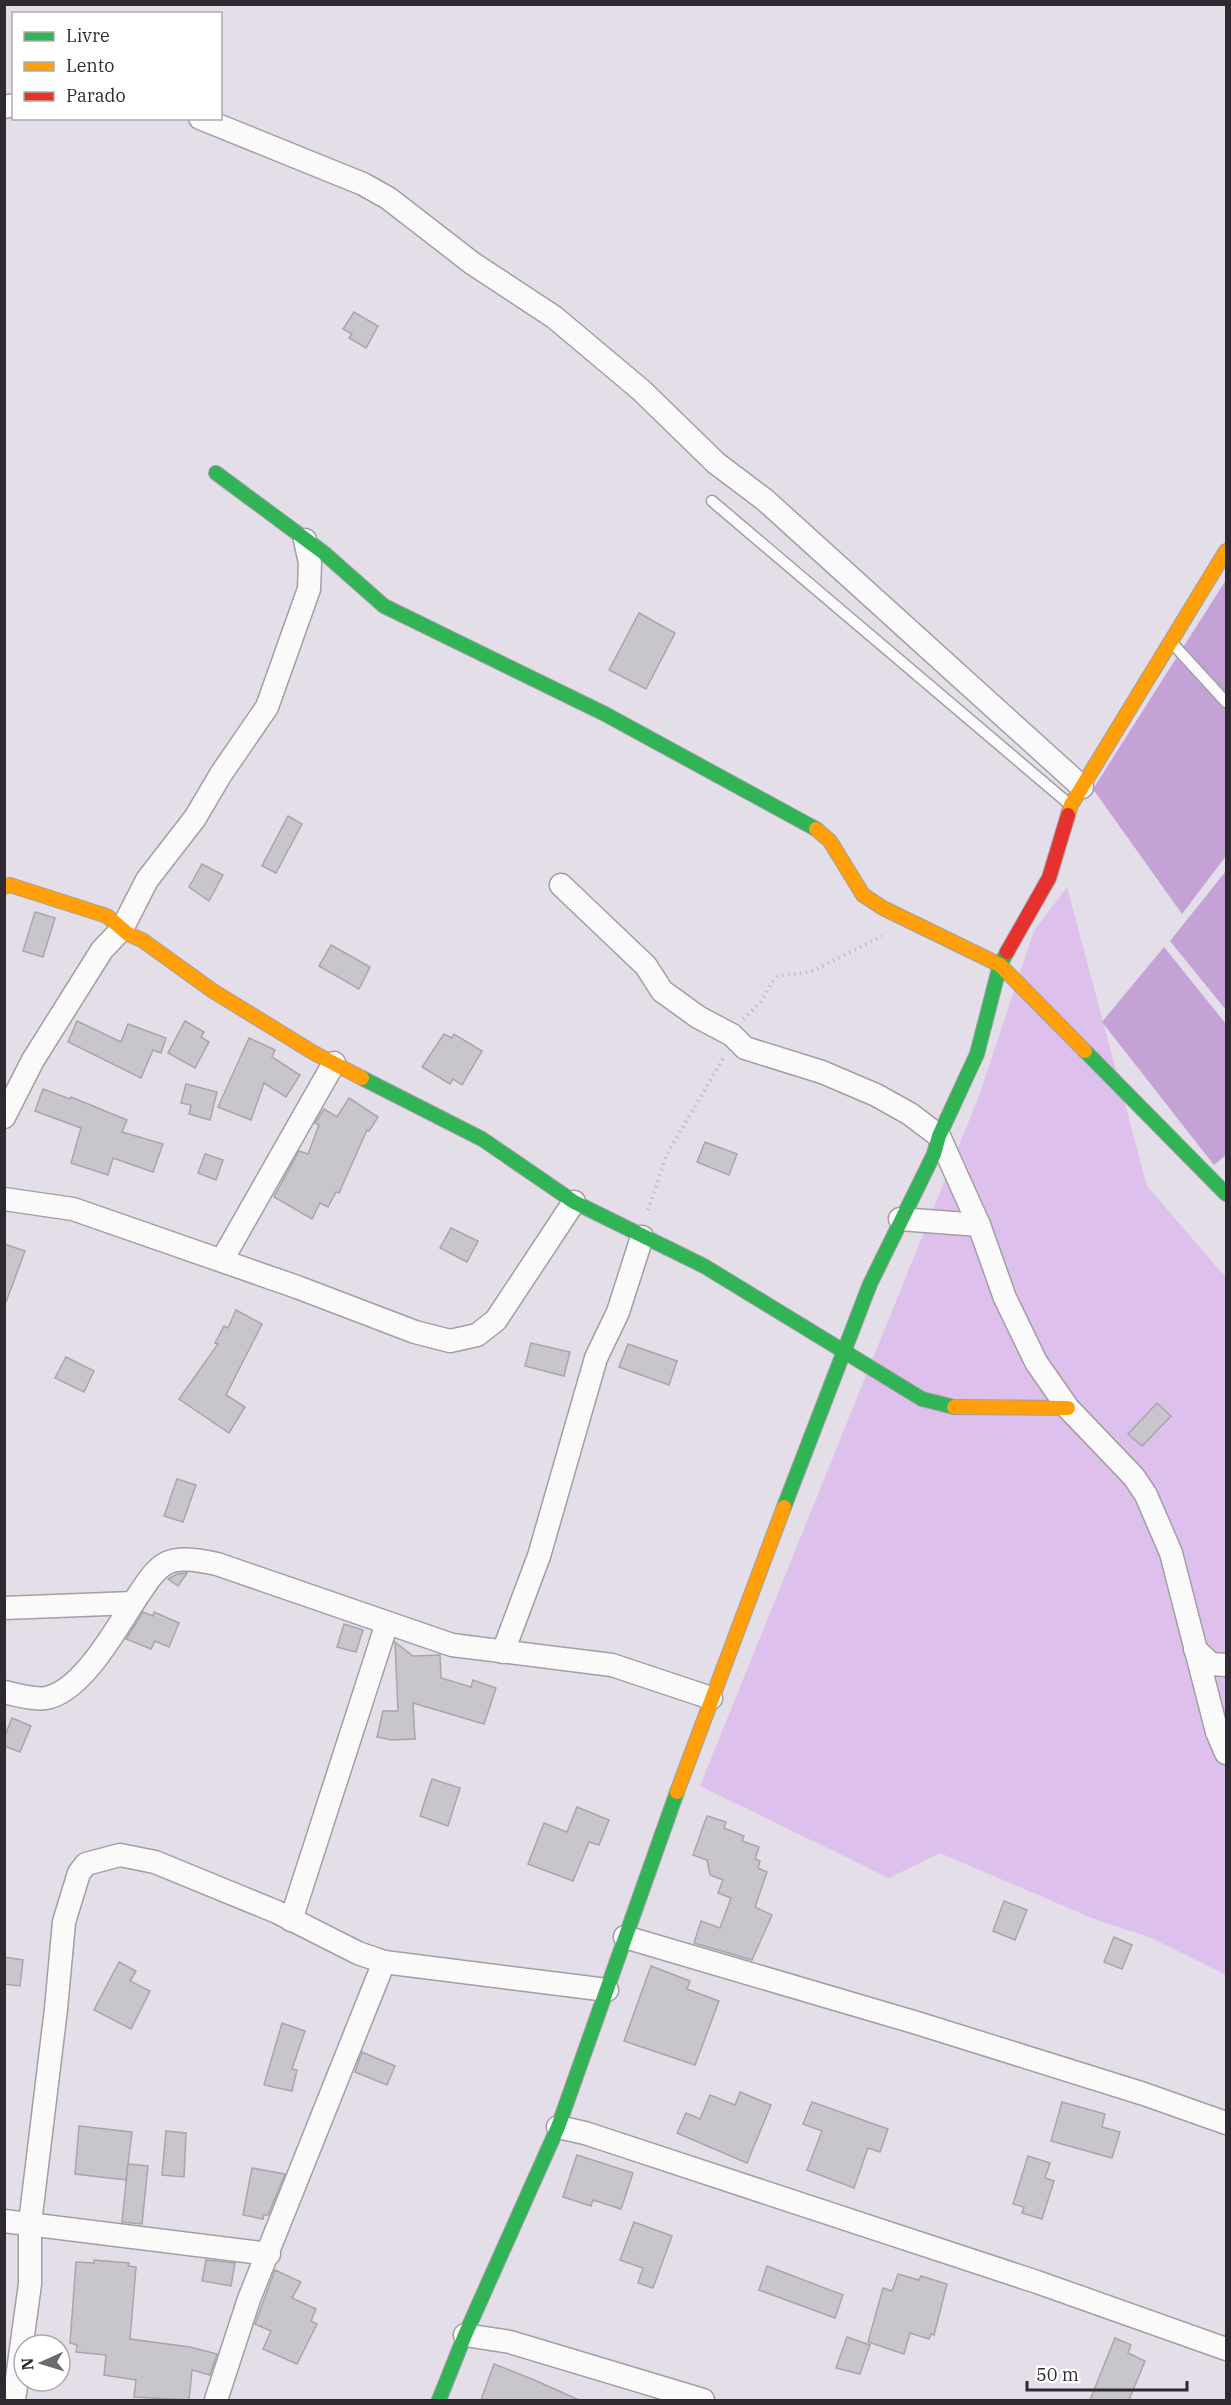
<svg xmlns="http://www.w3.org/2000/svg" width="1231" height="2405" viewBox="0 0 1231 2405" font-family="'IBM Plex Serif',serif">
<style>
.green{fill:#ddc1ec}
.water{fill:#c4a2d6}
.building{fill:#c9c5cc;stroke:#a9a5ac;stroke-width:1.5}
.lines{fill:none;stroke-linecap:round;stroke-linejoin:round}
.lane-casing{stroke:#a29ea4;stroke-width:13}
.street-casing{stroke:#a29ea4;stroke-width:25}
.fast-casing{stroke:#a29ea4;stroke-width:16}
.slow-casing{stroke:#a29ea4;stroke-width:16}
.jam-casing{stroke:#a29ea4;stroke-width:16}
.path{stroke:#c1c0c2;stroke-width:4;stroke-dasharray:1.5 4.5;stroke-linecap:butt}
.lane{stroke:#fbfafb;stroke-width:10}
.street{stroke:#fbfafb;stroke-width:22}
.fast{stroke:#30b455;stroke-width:14}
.slow{stroke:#ff9f0a;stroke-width:14}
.jam{stroke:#e5322d;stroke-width:14}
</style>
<rect width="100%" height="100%" fill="#e3dee7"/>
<path class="green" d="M1067 887 1147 1186 1226 1278V1975L1149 1937 1094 1919 940 1853 889 1878 700 1786 979 1096 1034 931Z"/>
<g class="water">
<path d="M1226 580V856L1182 914 1093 789Z"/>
<path d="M1226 871V1010L1170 941Z"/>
<path d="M1164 947 1226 1024V1155L1214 1165 1102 1022Z"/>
</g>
<g class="building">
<path d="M354 312 378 326 366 348 349 338 352 334 343 329Z"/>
<path d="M639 613 675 633 646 689 609 670Z"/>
<path d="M288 816 302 824 276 873 262 866Z"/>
<path d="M202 864 223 875 209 901 189 887Z"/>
<path d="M35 912 55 918 43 957 23 951Z"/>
<path d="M331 945 370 967 359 989 319 966Z"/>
<path d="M77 1021 121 1042 128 1024 166 1038 161 1053 153 1050 141 1078 68 1042Z"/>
<path d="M185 1021 204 1032 201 1037 209 1042 195 1068 168 1053Z"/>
<path d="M444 1034 452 1038 454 1034 482 1051 462 1085 453 1079 450 1084 422 1067Z"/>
<path d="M249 1038 275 1050 272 1057 300 1075 286 1097 264 1083 251 1120 218 1107Z"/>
<path d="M186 1084 217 1092 210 1120 189 1114 191 1105 181 1103Z"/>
<path d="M43 1089 70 1099 71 1097 127 1120 122 1132 163 1144 153 1172 113 1158 108 1175 71 1163 81 1128 35 1111Z"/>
<path d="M349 1098 378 1117 369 1131 367 1130 339 1193 336 1192 328 1207 320 1203 312 1219 274 1197 299 1151 308 1154 319 1125 315 1123 324 1109 337 1117Z"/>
<path d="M705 1142 737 1154 729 1175 697 1162Z"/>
<path d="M205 1154 223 1160 216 1180 198 1173Z"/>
<path d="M451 1228 478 1241 467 1262 440 1248Z"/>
<path d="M4 1244 25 1251 6 1302H4Z"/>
<path d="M236 1310 262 1324 226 1395 245 1407 229 1433 179 1399 218 1344 215 1343 224 1326 228 1328Z"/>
<path d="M531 1343 570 1352 564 1376 525 1366Z"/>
<path d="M628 1344 677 1361 669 1385 619 1367Z"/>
<path d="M66 1357 94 1371 84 1392 55 1378Z"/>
<path d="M1157 1403 1171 1416 1142 1446 1128 1434Z"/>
<path d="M177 1479 196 1485 183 1522 164 1516Z"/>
<path d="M187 1573 178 1586 168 1579 177 1574Z"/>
<path d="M143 1612 153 1616 154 1612 179 1623 169 1647 155 1641 151 1649 126 1639Z"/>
<path d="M344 1624 363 1630 356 1652 337 1647Z"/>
<path d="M395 1642 413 1656 440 1655 441 1678 471 1687 473 1680 496 1688 484 1724 413 1703 415 1739 391 1740 377 1737 383 1711H398Z"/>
<path d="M12 1718 31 1726 20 1752 4 1746V1738Z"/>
<path d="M432 1779 460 1788 448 1826 420 1816Z"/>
<path d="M577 1807 609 1820 599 1845 589 1842 573 1881 528 1864 544 1823 567 1832Z"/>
<path d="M707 1816 726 1822 724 1828 744 1836 742 1841 759 1847 755 1859 760 1861 758 1868 767 1872 755 1907 772 1915 752 1960 694 1943 701 1921 720 1928 731 1898 718 1893 723 1880 710 1875 707 1860 693 1855Z"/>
<path d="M1004 1901 1027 1910 1015 1940 993 1931Z"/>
<path d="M1114 1937 1132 1945 1122 1969 1104 1962Z"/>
<path d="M4 1957 23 1960 20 1986 4 1984Z"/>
<path d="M119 1962 136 1971 130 1981 150 1991 131 2029 94 2010Z"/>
<path d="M651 1966 690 1981 687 1989 719 2001 695 2065 624 2041Z"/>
<path d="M282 2023 305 2031 292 2069 297 2070 292 2091 264 2085Z"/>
<path d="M362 2052 395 2066 387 2085 355 2072Z"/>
<path d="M740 2092 771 2105 747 2163 677 2133 686 2113 700 2119 710 2095 735 2105Z"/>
<path d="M812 2102 888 2129 880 2152 868 2148 854 2188 807 2170 822 2131 803 2124Z"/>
<path d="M1062 2102 1105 2114 1102 2127 1120 2132 1112 2158 1051 2141Z"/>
<path d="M79 2126 132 2132 126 2180 75 2174Z"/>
<path d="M166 2131 186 2133 184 2177 162 2175Z"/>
<path d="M577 2155 633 2173 621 2209 593 2200 591 2206 563 2197Z"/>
<path d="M1028 2156 1050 2163 1045 2178 1054 2181 1042 2219 1022 2213 1024 2207 1013 2204Z"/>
<path d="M128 2164 148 2166 142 2224 122 2222Z"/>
<path d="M252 2168 285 2174 268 2215H264L263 2219 243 2215Z"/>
<path d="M634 2222 672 2236 653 2288 638 2283 643 2268 620 2260Z"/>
<path d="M94 2260 129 2263 128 2266 136 2267 130 2339 190 2347 217 2354 210 2375 192 2370 189 2400 134 2397 136 2380 104 2375 106 2355 76 2352 77 2345 70 2343 76 2262 94 2263Z"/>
<path d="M206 2260 235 2263 231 2286 202 2281Z"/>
<path d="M767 2266 843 2295 835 2318 759 2290Z"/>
<path d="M275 2270 301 2282 292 2298 316 2309 311 2321 317 2324 297 2364 263 2349 271 2331 255 2324Z"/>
<path d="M898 2274 919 2280 921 2276 947 2284 934 2335 931 2334 929 2339 910 2333 904 2354 868 2342 883 2288 892 2291Z"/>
<path d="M847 2337 870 2345 860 2374 836 2368Z"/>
<path d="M1115 2338 1131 2345 1128 2353 1145 2361 1129 2400H1090Z"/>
<path d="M494 2364 532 2379 579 2400H481Z"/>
</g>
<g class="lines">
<defs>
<g id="lane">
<path d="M712 501 1068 803"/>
<path d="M1172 643 1226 702"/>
</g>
<g id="street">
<path d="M4 107 14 105"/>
<path d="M200 118 363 184 388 198 472 263 554 317 641 390 716 463 765 500 1082 787"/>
<path d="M561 885 646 966 662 991 698 1017 732 1035 745 1048 822 1072 876 1095 910 1114 939 1136 979 1225"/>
<path d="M4 1117 33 1060 102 950 122 929 147 880 195 818 221 774 267 707 309 589 310 563 305 540"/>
<path d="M4 1199 73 1209 297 1287 415 1332 450 1341 477 1335 496 1320 574 1202"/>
<path d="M900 1219 979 1225 1005 1298 1036 1362 1068 1408 1134 1477 1146 1495 1171 1553 1217 1732 1226 1753"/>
<path d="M222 1260 334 1063"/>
<path d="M4 1608 133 1603C161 1561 164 1553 217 1564L452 1645 612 1665 711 1698"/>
<path d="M1195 1649 1211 1664 1226 1665"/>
<path d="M503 1652 539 1556 596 1358 618 1312 642 1237"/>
<path d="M4 1692C17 1695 34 1700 46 1698 81 1692 115 1631 133 1603"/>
<path d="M291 1920 387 1623"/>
<path d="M625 1937 917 2023 1144 2094 1226 2123"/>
<path d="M558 2127 585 2133 1037 2282 1226 2349"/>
<path d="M4 2221 269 2254"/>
<path d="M465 2335 510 2342 703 2400"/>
<path d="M14 2400 30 2284V2223L56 2009 64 1922 79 1873 86 1864 120 1855 155 1862 277 1912 358 1953 384 1962 607 1990"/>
<path d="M216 2400 249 2299 384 1962"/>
</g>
<g id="fast">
<path d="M216 473 324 553 384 606 605 714 816 829"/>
<path d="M1085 1051 1226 1194"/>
<path d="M362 1078 482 1139 574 1202 704 1266 922 1399 954 1407"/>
<path d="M784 1507 870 1284 934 1154 939 1136 977 1054 1000 965 1007 952"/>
<path d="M439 2400 465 2335 558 2127 677 1792"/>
</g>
<g id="slow">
<path d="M1068 815 1071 805 1226 551"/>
<path d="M816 829 830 841 863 895 883 908 1000 965 1085 1051"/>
<path d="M4 887 10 885 107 916 128 934 142 940 213 991 314 1053 362 1078"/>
<path d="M954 1407 1068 1408"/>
<path d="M677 1792 784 1507"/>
</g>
<path id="jam" d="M1007 952 1049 878 1068 815"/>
</defs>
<use href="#lane" class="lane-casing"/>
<use href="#street" class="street-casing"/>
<use href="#fast" class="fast-casing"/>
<use href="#slow" class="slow-casing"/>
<use href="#jam" class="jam-casing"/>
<g class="path">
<path d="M743 1019 761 1002 773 981 778 976 811 972 882 936"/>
<path d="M648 1210 667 1154 724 1057"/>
</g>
<use href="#lane" class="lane"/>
<use href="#street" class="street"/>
<use href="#fast" class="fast"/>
<use href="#slow" class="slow"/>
<use href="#jam" class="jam"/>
</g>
<rect width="1231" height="2405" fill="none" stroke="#2f2a31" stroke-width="12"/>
<rect x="12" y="12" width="210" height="108" fill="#ffffff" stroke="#acaaad" stroke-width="1.5"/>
<rect x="24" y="32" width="30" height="9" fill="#30b455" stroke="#acaaad" stroke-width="1.5"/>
<text x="66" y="42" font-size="18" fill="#2f2a31">Livre</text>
<rect x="24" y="62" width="30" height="9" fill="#ff9f0a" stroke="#acaaad" stroke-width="1.5"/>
<text x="66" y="72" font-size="18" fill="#2f2a31">Lento</text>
<rect x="24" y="92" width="30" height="9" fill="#e5322d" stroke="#acaaad" stroke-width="1.5"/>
<text x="66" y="102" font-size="18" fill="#2f2a31">Parado</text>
<g transform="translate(42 2363) rotate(266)"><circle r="28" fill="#ffffff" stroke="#acaaad" stroke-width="1.5"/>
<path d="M0-4.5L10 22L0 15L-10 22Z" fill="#6e6971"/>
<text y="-9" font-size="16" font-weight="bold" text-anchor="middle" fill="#2f2a31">N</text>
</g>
<path d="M1027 2381v9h160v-9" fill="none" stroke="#2f2a31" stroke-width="3"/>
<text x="1036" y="2381" font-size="18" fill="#2f2a31" stroke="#ffffff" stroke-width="4.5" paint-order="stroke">50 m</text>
</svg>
